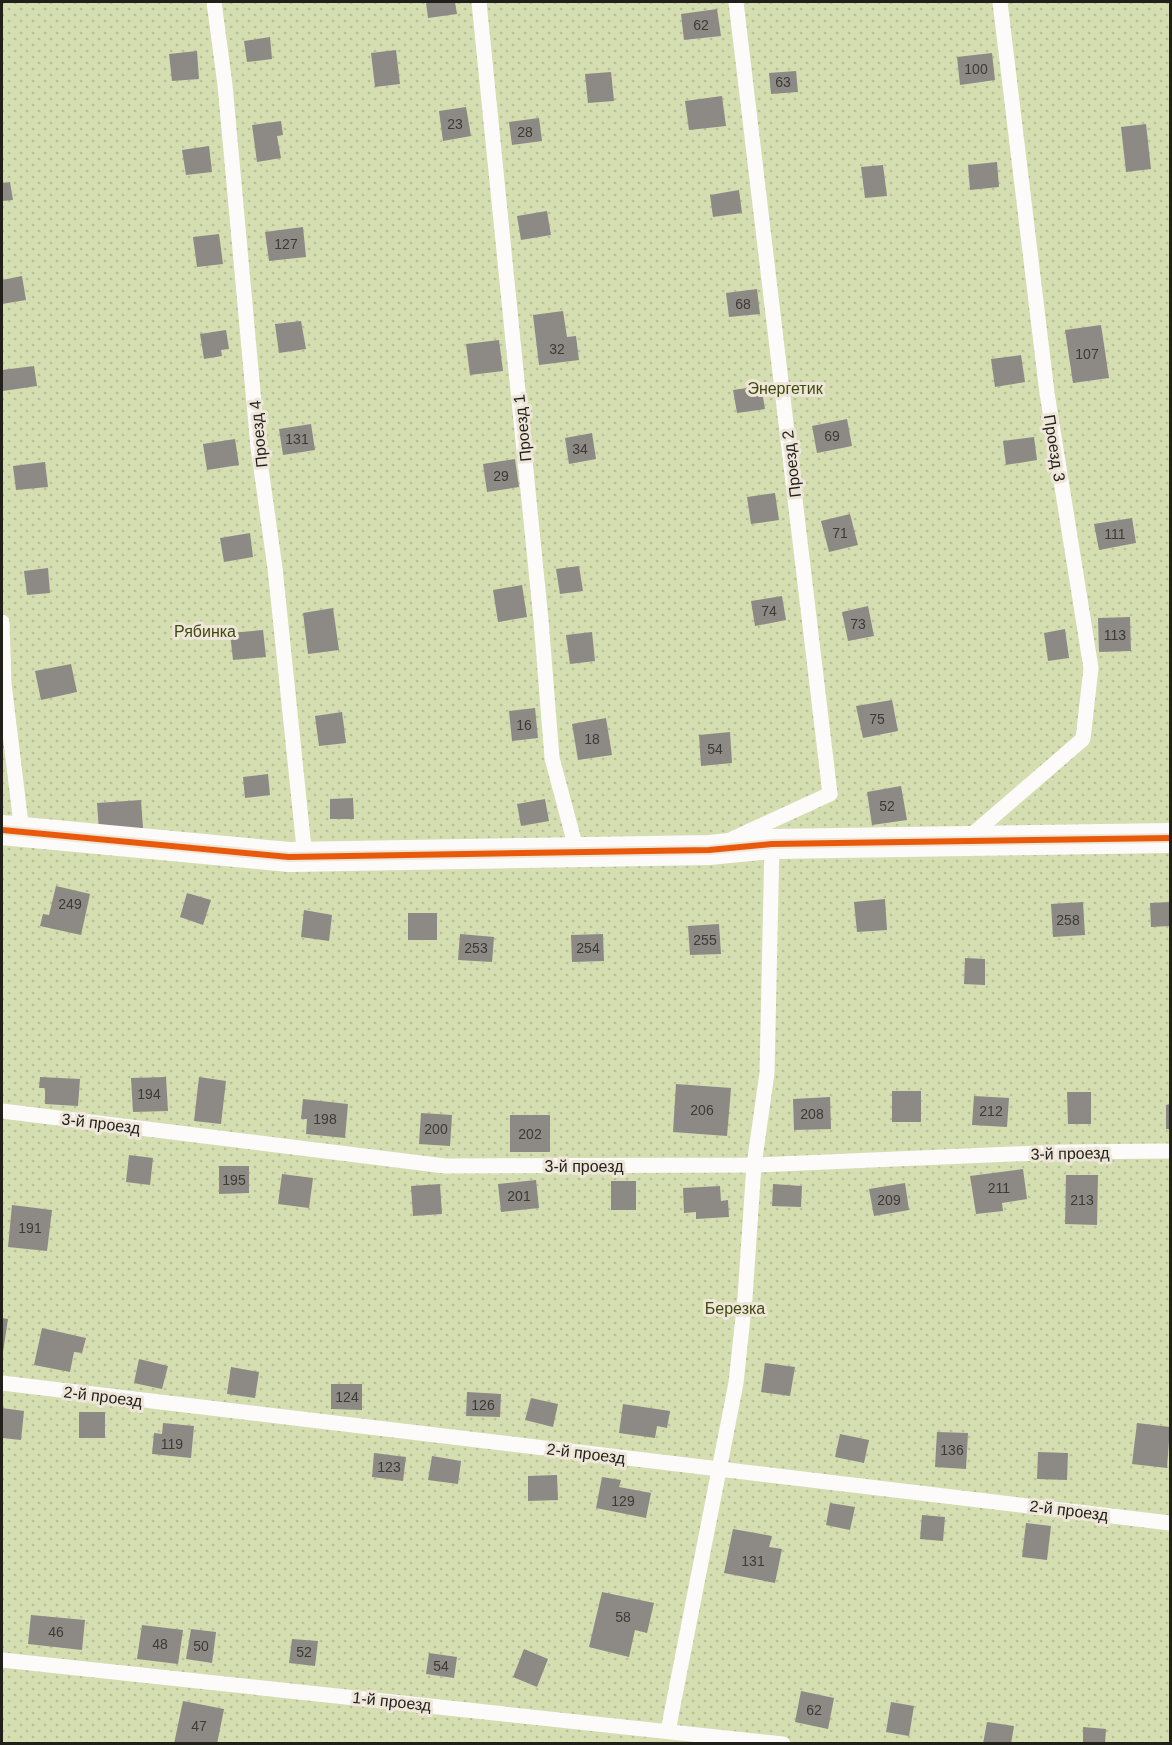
<svg xmlns="http://www.w3.org/2000/svg" width="1172" height="1745" viewBox="0 0 1172 1745" font-family="Helvetica,sans-serif">
<style>
.garden{fill:url(#garden-dots)}
.building{fill:#8d8a85}
.lines{fill:none;stroke-linecap:round;stroke-linejoin:round}
.lane{stroke:#fcfbfa;stroke-width:15}
.street{stroke:#fcfbfa;stroke-width:30}
.cycleway-casing{stroke:#eee6d9;stroke-width:10}
.cycleway{stroke:#e8590c;stroke-width:6}
.labels{text-anchor:middle;stroke-width:6;stroke-linejoin:round;paint-order:stroke}
.number-label{font-size:14px;fill:#3c3a35}
.park-label{font-size:16px;fill:#3e4a0c;stroke:#eee6d9}
.street-label{font-size:16px;fill:#211f1a;stroke:#eee6d9}
</style>
<defs>
<pattern id="garden-dots" width="8" height="8" patternUnits="userSpaceOnUse" patternTransform="scale(1.5)"><rect width="8" height="8" fill="#d5deb1"/><path d="M2 2h.1M6 6h.1" fill="none" stroke="#b7be98" stroke-width="1.8" stroke-linecap="round"/></pattern>
</defs>
<rect width="100%" height="100%" fill="#e9e5de"/>
<path class="garden" d="M2 2H1170V1743L2 1744Z"/>
<g class="building">
<path d="M426 2H455L457 14 428 18Z"/>
<path d="M717 9 721 36 684 40 681 14Z"/>
<path d="M270 37 272 59 247 62 244 41Z"/>
<path d="M396 50 400 84 375 87 371 53Z"/>
<path d="M197 51 199 79 172 81 169 54Z"/>
<path d="M992 53 995 80 960 85 957 57Z"/>
<path d="M796 71 798 92 771 94 769 73Z"/>
<path d="M611 72 614 101 588 103 585 74Z"/>
<path d="M722 96 726 126 689 130 685 101Z"/>
<path d="M466 107 471 136 443 141 439 111Z"/>
<path d="M539 118 542 141 512 145 509 122Z"/>
<path d="M281 121 283 135 277 136 281 158 257 162 252 125Z"/>
<path d="M1146 124 1151 169 1126 172 1121 127Z"/>
<path d="M209 146 212 172 186 175 182 150Z"/>
<path d="M997 162 999 187 970 190 968 165Z"/>
<path d="M883 165 887 196 865 198 861 167Z"/>
<path d="M10 182 13 200 2 201V183Z"/>
<path d="M739 190 742 213 713 217 710 195Z"/>
<path d="M547 211 551 235 521 240 517 216Z"/>
<path d="M303 227 306 257 269 261 265 232Z"/>
<path d="M219 234 223 264 197 267 193 237Z"/>
<path d="M22 276 26 300 2 304V280Z"/>
<path d="M757 289 760 314 729 317 726 293Z"/>
<path d="M563 311 567 337 576 336 579 360 539 365 533 315Z"/>
<path d="M301 321 306 349 279 353 275 324Z"/>
<path d="M1101 325 1109 378 1073 383 1065 330Z"/>
<path d="M226 330 229 349 221 350 222 356 204 359 200 334Z"/>
<path d="M499 340 503 371 470 375 466 344Z"/>
<path d="M1021 355 1025 382 995 387 991 359Z"/>
<path d="M34 366 37 386 3 391 2 370Z"/>
<path d="M761 386 765 409 737 413 733 390Z"/>
<path d="M847 419 852 446 817 453 812 426Z"/>
<path d="M311 424 315 450 283 455 279 429Z"/>
<path d="M592 433 596 459 569 464 565 438Z"/>
<path d="M1034 437 1037 460 1006 465 1003 441Z"/>
<path d="M235 439 239 465 207 470 203 444Z"/>
<path d="M515 459 519 487 487 492 483 464Z"/>
<path d="M45 462 48 487 16 490 13 466Z"/>
<path d="M775 493 779 520 751 524 747 497Z"/>
<path d="M850 514 858 545 829 552 821 521Z"/>
<path d="M1132 518 1136 543 1099 550 1094 524Z"/>
<path d="M250 533 253 557 224 562 220 538Z"/>
<path d="M579 566 583 591 560 594 556 569Z"/>
<path d="M48 568 50 593 27 595 24 571Z"/>
<path d="M522 585 527 617 498 622 493 590Z"/>
<path d="M782 596 786 620 755 626 751 601Z"/>
<path d="M868 606 874 636 848 641 842 612Z"/>
<path d="M333 608 339 650 308 654 303 613Z"/>
<path d="M1130 617 1131 651 1099 652 1098 618Z"/>
<path d="M1065 629 1069 658 1048 661 1044 633Z"/>
<path d="M263 630 266 657 233 660 230 633Z"/>
<path d="M592 632 595 661 570 664 566 635Z"/>
<path d="M71 664 77 692 41 700 35 671Z"/>
<path d="M892 700 898 731 863 738 856 706Z"/>
<path d="M535 708 538 738 512 741 509 711Z"/>
<path d="M342 712 346 743 319 746 315 716Z"/>
<path d="M606 718 612 755 578 760 572 724Z"/>
<path d="M730 732 732 763 701 766 699 735Z"/>
<path d="M268 774 270 795 245 798 243 777Z"/>
<path d="M901 786 907 820 872 825 867 792Z"/>
<path d="M353 798 354 819H330V799Z"/>
<path d="M545 799 549 821 521 826 517 804Z"/>
<path d="M141 800 143 828 99 831 97 803Z"/>
<path d="M56 886 90 894 81 935 40 926 43 914 49 915Z"/>
<path d="M187 893 211 900 203 925 180 917Z"/>
<path d="M885 899 887 930 857 932 854 902Z"/>
<path d="M1083 902 1085 935 1053 937 1051 904Z"/>
<path d="M1170 902V926L1151 927 1150 903Z"/>
<path d="M304 910 332 915 329 941 301 937Z"/>
<rect x="408" y="913" width="29" height="27"/>
<path d="M719 924 721 954 690 955 688 926Z"/>
<path d="M460 934 494 937 492 962 458 960Z"/>
<path d="M603 934 604 961 572 962 571 935Z"/>
<path d="M965 958 985 959V985L964 984Z"/>
<path d="M40 1077 80 1079 78 1106 45 1104V1088H39Z"/>
<path d="M166 1077 168 1111 133 1112 131 1078Z"/>
<path d="M199 1077 226 1081 221 1124 194 1121Z"/>
<path d="M676 1084 731 1088 727 1136 673 1132Z"/>
<rect x="892" y="1091" width="29" height="31"/>
<path d="M1067 1092H1091V1124H1068Z"/>
<path d="M974 1096 1009 1098 1007 1127 972 1125Z"/>
<path d="M830 1097 831 1129 794 1130 793 1099Z"/>
<path d="M303 1099 348 1104 345 1138 306 1134 307 1119H301Z"/>
<path d="M1170 1104V1129H1166V1105Z"/>
<path d="M421 1113 452 1115 450 1146 419 1144Z"/>
<rect x="510" y="1115" width="40" height="37"/>
<path d="M129 1155 153 1158 150 1185 126 1182Z"/>
<path d="M219 1166H249V1193L219 1194Z"/>
<path d="M1023 1169 1027 1199 1002 1203 1003 1211 976 1214 970 1176Z"/>
<path d="M282 1174 313 1178 309 1208 278 1204Z"/>
<path d="M1066 1175H1098L1097 1225 1065 1224Z"/>
<path d="M536 1180 539 1208 501 1212 498 1184Z"/>
<rect x="611" y="1181" width="25" height="29"/>
<path d="M905 1183 909 1210 874 1216 869 1189Z"/>
<path d="M440 1184 442 1214 413 1216 411 1186Z"/>
<path d="M773 1184 802 1186 801 1207 772 1206Z"/>
<path d="M720 1186 721 1201 728 1200 729 1217 696 1219V1212L684 1213 683 1188Z"/>
<path d="M12 1205 52 1210 47 1251 8 1247Z"/>
<path d="M2 1318 8 1319 3 1352H2Z"/>
<path d="M42 1328 86 1338 82 1353 74 1352 70 1372 34 1365Z"/>
<path d="M139 1359 168 1366 162 1389 134 1383Z"/>
<path d="M765 1363 795 1367 790 1396 761 1392Z"/>
<path d="M231 1367 259 1372 255 1398 227 1394Z"/>
<path d="M331 1384H362V1410L331 1409Z"/>
<path d="M467 1392 501 1394 500 1417 466 1416Z"/>
<path d="M531 1398 558 1404 553 1427 525 1420Z"/>
<path d="M623 1404 670 1411 667 1428 657 1426 655 1438 619 1433Z"/>
<path d="M2 1408 24 1411 21 1440 2 1438Z"/>
<rect x="79" y="1412" width="26" height="26"/>
<path d="M163 1423 194 1426 191 1458 152 1454 154 1433 162 1434Z"/>
<path d="M1137 1423 1170 1427 1167 1468 1132 1464Z"/>
<path d="M937 1432 968 1433 966 1469 935 1467Z"/>
<path d="M840 1434 869 1440 864 1463 835 1457Z"/>
<path d="M1038 1452 1068 1453 1067 1480 1037 1479Z"/>
<path d="M374 1453 406 1457 403 1481 372 1477Z"/>
<path d="M432 1456 461 1461 458 1484 428 1480Z"/>
<path d="M557 1475 558 1500 528 1501V1476Z"/>
<path d="M602 1477 621 1480 619 1487 651 1493 646 1518 596 1508Z"/>
<path d="M830 1503 855 1507 850 1530 826 1525Z"/>
<path d="M922 1515 945 1517 943 1541 920 1539Z"/>
<path d="M1026 1523 1051 1526 1047 1560 1022 1557Z"/>
<path d="M733 1529 772 1536 769 1547 782 1549 775 1583 724 1573Z"/>
<path d="M602 1592 654 1603 647 1633 635 1630 629 1657 589 1647Z"/>
<path d="M31 1615 85 1620 82 1650 28 1644Z"/>
<path d="M142 1625 183 1630 178 1664 137 1659Z"/>
<path d="M191 1629 216 1632 212 1663 186 1659Z"/>
<path d="M292 1639 318 1641 315 1666 289 1663Z"/>
<path d="M524 1649 548 1659 537 1687 513 1677Z"/>
<path d="M429 1653 457 1657 454 1678 426 1674Z"/>
<path d="M801 1691 834 1698 828 1729 795 1722Z"/>
<path d="M183 1701 224 1709 217 1744H174Z"/>
<path d="M891 1702 914 1706 909 1736 886 1732Z"/>
<path d="M987 1722 1014 1726 1011 1744H983Z"/>
<path d="M1083 1727 1106 1729 1105 1744H1083Z"/>
</g>
<g class="lines">
<g class="lane">
<path d="M214 2 225 85 258 447 275 568 304 848 294 854"/>
<path d="M479 2 541 620 552 758 577 852"/>
<path d="M2 622 4 684 22 832"/>
<path d="M732 839 830 794 736 2"/>
<path d="M967 839 1083 739 1091 668 1047 393 1000 2"/>
<path d="M2 1111 445 1166 754 1165 1062 1152 1170 1151"/>
<path d="M2 1383 1170 1523"/>
<path d="M2 1660 783 1744"/>
<path d="M668 1731 736 1383 745 1298 754 1165 767 1073 772 844"/>
</g>
<path class="street" d="M2 830 289 857 709 850 772 844 1170 838"/>
<defs>
<path id="cycleway" d="M2 830 289 857 709 850 772 844 1170 838"/>
</defs>
<use href="#cycleway" class="cycleway-casing"/>
<use href="#cycleway" class="cycleway"/>
</g>
<g class="labels">
<g class="number-label">
<text x="701" y="30">62</text>
<text x="976" y="74">100</text>
<text x="783" y="87">63</text>
<text x="455" y="129">23</text>
<text x="525" y="137">28</text>
<text x="286" y="249">127</text>
<text x="743" y="309">68</text>
<text x="557" y="354">32</text>
<text x="1087" y="359">107</text>
<text x="832" y="441">69</text>
<text x="297" y="444">131</text>
<text x="580" y="454">34</text>
<text x="501" y="481">29</text>
<text x="840" y="538">71</text>
<text x="1115" y="539">111</text>
<text x="769" y="616">74</text>
<text x="858" y="629">73</text>
<text x="1115" y="640">113</text>
<text x="877" y="724">75</text>
<text x="524" y="730">16</text>
<text x="592" y="744">18</text>
<text x="715" y="754">54</text>
<text x="887" y="811">52</text>
<text x="70" y="909">249</text>
<text x="1068" y="925">258</text>
<text x="705" y="945">255</text>
<text x="476" y="953">253</text>
<text x="588" y="953">254</text>
<text x="149" y="1099">194</text>
<text x="702" y="1115">206</text>
<text x="991" y="1116">212</text>
<text x="812" y="1119">208</text>
<text x="325" y="1124">198</text>
<text x="436" y="1134">200</text>
<text x="530" y="1139">202</text>
<text x="234" y="1185">195</text>
<text x="999" y="1193">211</text>
<text x="519" y="1201">201</text>
<text x="889" y="1205">209</text>
<text x="1082" y="1205">213</text>
<text x="30" y="1233">191</text>
<text x="347" y="1402">124</text>
<text x="483" y="1410">126</text>
<text x="172" y="1449">119</text>
<text x="952" y="1455">136</text>
<text x="389" y="1472">123</text>
<text x="623" y="1506">129</text>
<text x="753" y="1566">131</text>
<text x="623" y="1622">58</text>
<text x="56" y="1637">46</text>
<text x="160" y="1649">48</text>
<text x="201" y="1651">50</text>
<text x="304" y="1657">52</text>
<text x="441" y="1671">54</text>
<text x="814" y="1715">62</text>
<text x="199" y="1731">47</text>
</g>
<g class="park-label">
<text x="785" y="394">Энергетик</text>
<text x="205" y="637">Рябинка</text>
<text x="735" y="1314">Березка</text>
</g>
<g class="street-label">
<text transform="translate(522 428) rotate(-96)" y="6">Проезд 1</text>
<text transform="translate(258 434) rotate(-96)" y="6">Проезд 4</text>
<text transform="translate(1055 448) rotate(81)" y="6">Проезд 3</text>
<text transform="translate(791 464) rotate(-97)" y="6">Проезд 2</text>
<text transform="translate(101 1123) rotate(7)" y="6">3-й проезд</text>
<text transform="translate(1070 1153) rotate(-1)" y="6">3-й проезд</text>
<text x="584" y="1172">3-й проезд</text>
<text transform="translate(103 1396) rotate(7)" y="6">2-й проезд</text>
<text transform="translate(586 1453) rotate(7)" y="6">2-й проезд</text>
<text transform="translate(1069 1510) rotate(7)" y="6">2-й проезд</text>
<text transform="translate(392 1701) rotate(6)" y="6">1-й проезд</text>
</g>
</g>
<rect width="1172" height="1745" fill="none" stroke="#211f1a" stroke-width="6"/>
</svg>
